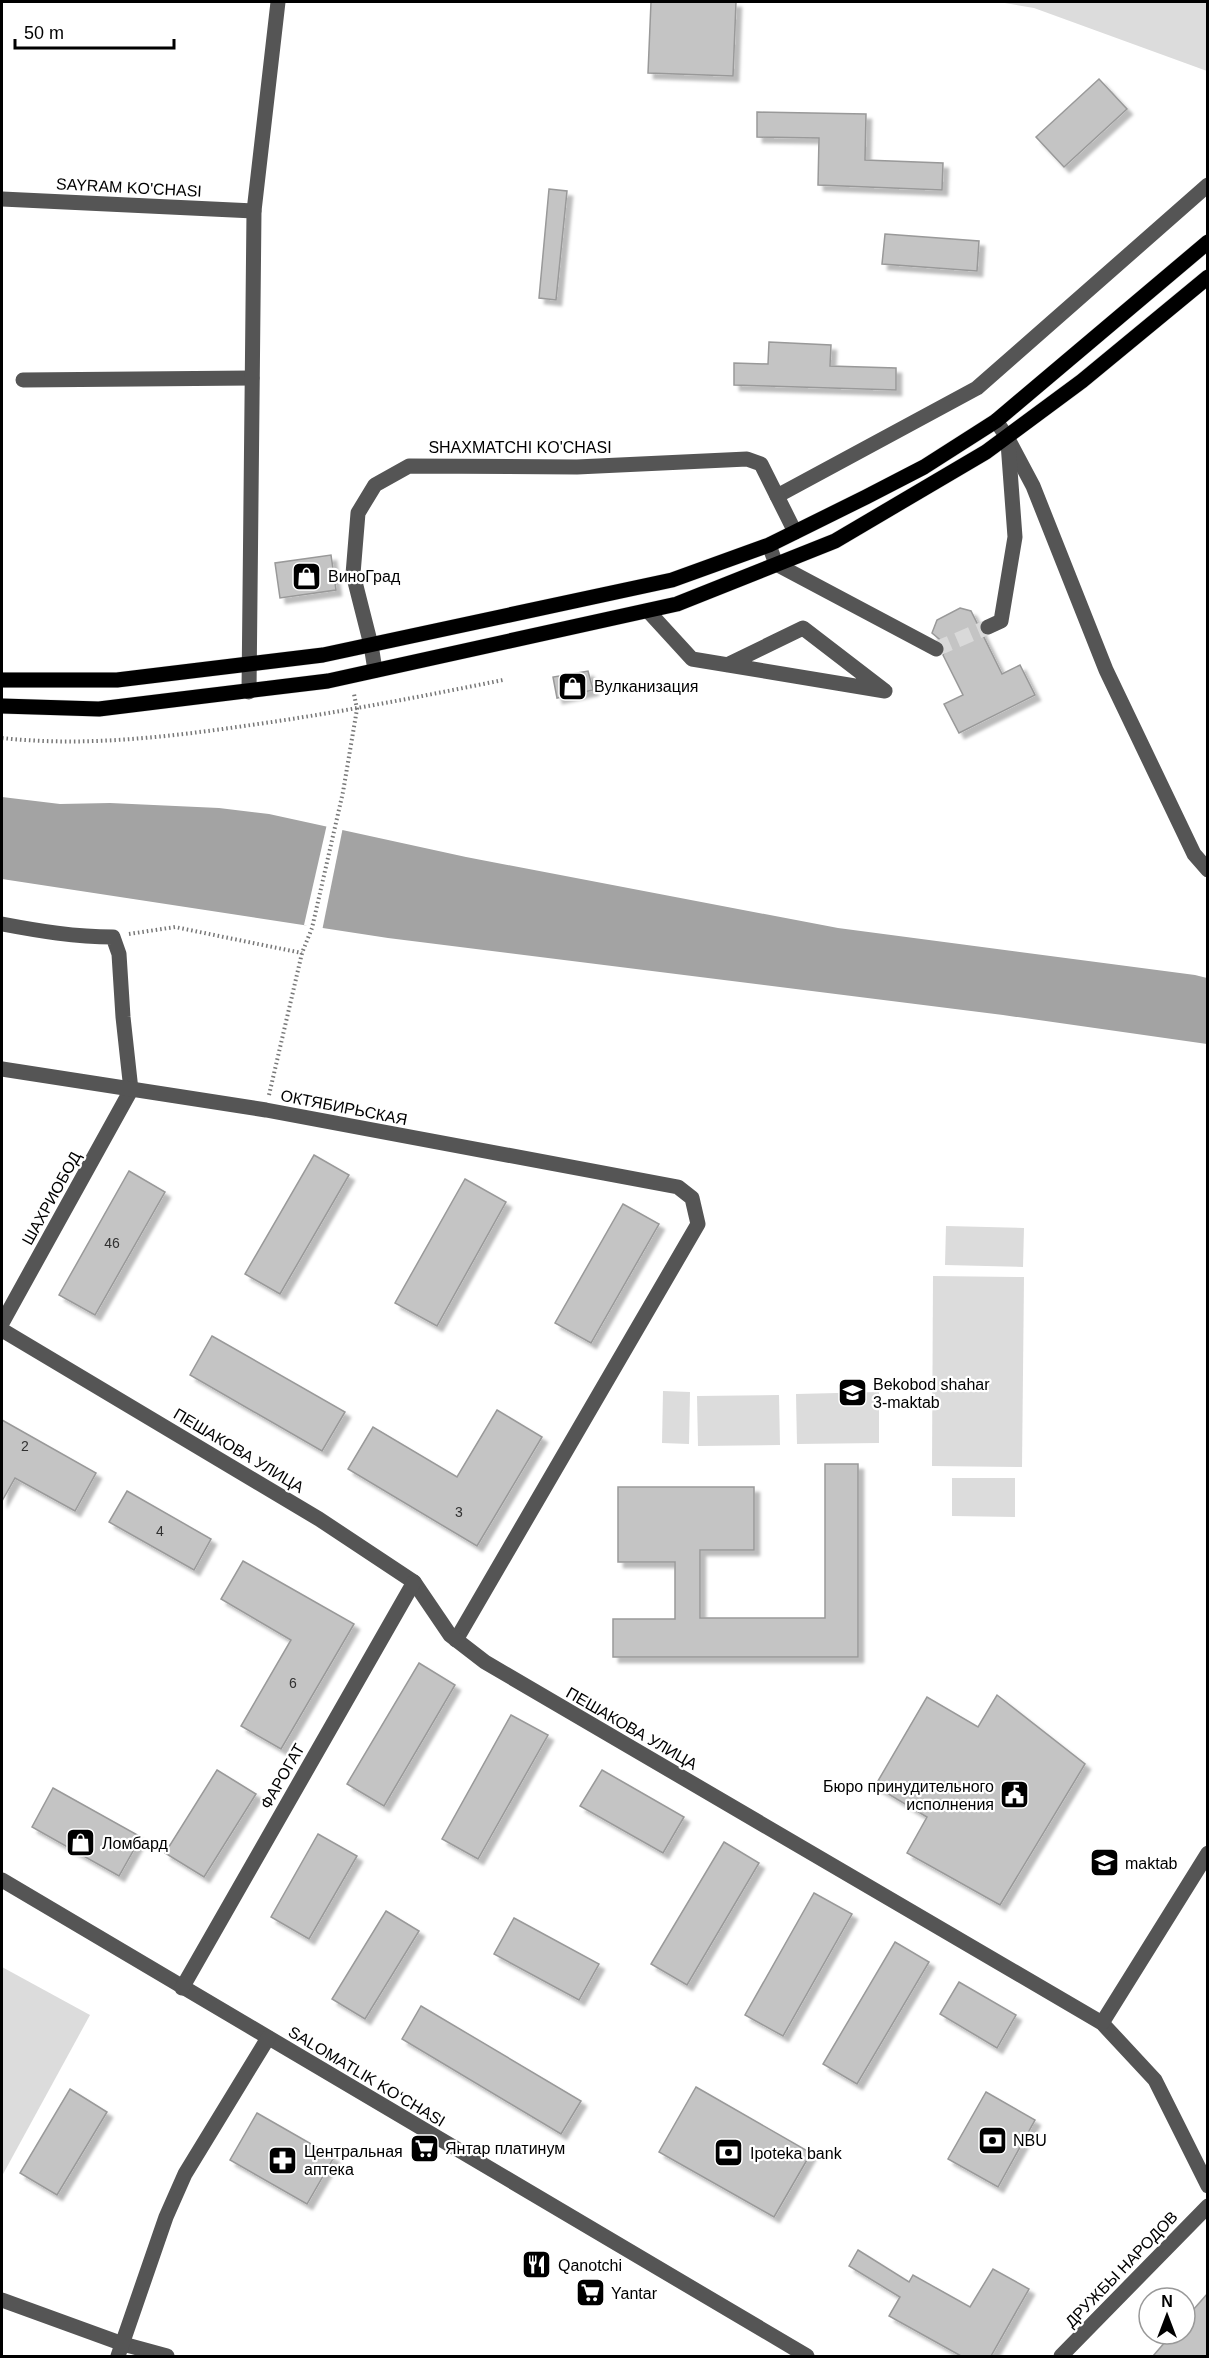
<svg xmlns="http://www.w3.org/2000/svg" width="1209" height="2358" viewBox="0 0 1209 2358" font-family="Arial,sans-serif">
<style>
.green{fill:#dcdcdc}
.water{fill:#a3a3a3}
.pier{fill:#fff}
.building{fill:#c4c4c4;stroke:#999;stroke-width:1.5;filter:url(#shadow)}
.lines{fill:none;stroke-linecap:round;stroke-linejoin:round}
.minor-tunnel{stroke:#d9d9d9;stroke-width:15;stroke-dasharray:15 8;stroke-linecap:butt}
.major-casing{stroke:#dbdbdb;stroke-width:16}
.path{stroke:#777;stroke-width:4;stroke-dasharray:1.5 3;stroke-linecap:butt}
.minor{stroke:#555;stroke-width:15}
.major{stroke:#000;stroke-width:15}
.labels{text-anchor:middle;stroke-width:4.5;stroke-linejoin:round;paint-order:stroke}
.number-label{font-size:14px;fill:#313131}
.street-label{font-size:16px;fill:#000;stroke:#fff}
.poi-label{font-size:16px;fill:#000;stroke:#fff;text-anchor:start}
</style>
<defs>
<filter id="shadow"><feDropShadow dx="5.5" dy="5.5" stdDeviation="1.5" flood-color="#0004"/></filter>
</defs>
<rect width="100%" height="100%" fill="#fff"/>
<g class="green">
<path d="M999 2H1207V71L1034 8Z"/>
<path d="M946 1226 1024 1228 1023 1267 945 1265Z"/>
<path d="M933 1276 1024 1277 1022 1467 932 1466Z"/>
<path d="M663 1391 690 1392 689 1444 662 1443Z"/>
<path d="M879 1392V1443L797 1444 796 1394Z"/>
<path d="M779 1395 780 1445 698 1446 697 1396Z"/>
<path d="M952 1478H1015V1517L952 1516Z"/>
<path d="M2 1967 90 2015 2 2176Z"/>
</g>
<path class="water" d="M2 797 60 804 110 803 219 808 269 814 466 857 838 928 1195 975 1207 978V1044L1003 1015 388 938 2 879Z"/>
<path class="pier" d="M327 824 343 827 322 931 304 925Z"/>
<g class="building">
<path d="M651 2H736L733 76 648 73Z"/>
<path d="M1099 79 1127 109 1064 167 1036 137Z"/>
<path d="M757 112 866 114 865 160 943 163 942 190 818 185 819 138 757 137Z"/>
<path d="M549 189 567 191 556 300 539 298Z"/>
<path d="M885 234 979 241 977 271 882 264Z"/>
<path d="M769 342 831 345 830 366 896 368V390L734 385V363L768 364Z"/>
<path d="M331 555 336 590 280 598 275 563Z"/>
<path d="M960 608 971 611 1002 674 1020 665 1035 695 959 733 944 704 963 695 943 655 946 649 945 644 932 633 937 620Z"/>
<path d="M588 671 593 690 557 698 553 677Z"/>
<path d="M314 1155 349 1175 280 1294 245 1274Z"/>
<path d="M129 1171 165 1192 95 1315 59 1295Z"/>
<path d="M465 1179 506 1202 437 1326 395 1303Z"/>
<path d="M623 1204 659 1224 591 1343 555 1323Z"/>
<path d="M212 1336 345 1412 322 1451 190 1375Z"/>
<path d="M497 1410 542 1437 477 1546 348 1469 373 1427 457 1477Z"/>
<path d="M2 1420 96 1473 75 1511 15 1478 2 1501Z"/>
<path d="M825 1464H858V1657H613V1619H675V1562H618V1487H754V1550H700V1618H825Z"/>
<path d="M127 1491 211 1539 194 1570 109 1522Z"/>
<path d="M243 1561 354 1624 281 1749 241 1726 291 1640 221 1599Z"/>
<path d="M419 1663 455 1685 384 1806 347 1784Z"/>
<path d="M997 1695 1085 1764 1000 1905 907 1853 927 1817 875 1786 927 1697 978 1727Z"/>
<path d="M511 1715 548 1735 478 1859 442 1839Z"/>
<path d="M217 1770 256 1794 204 1877 165 1853Z"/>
<path d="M602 1770 684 1817 663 1853 580 1806Z"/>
<path d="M53 1788 141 1837 119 1876 32 1827Z"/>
<path d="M318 1834 357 1856 309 1939 271 1917Z"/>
<path d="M724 1842 759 1863 687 1985 651 1964Z"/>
<path d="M814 1893 852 1914 783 2036 745 2015Z"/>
<path d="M386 1911 419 1931 365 2019 332 1999Z"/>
<path d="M514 1918 599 1964 579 2000 494 1954Z"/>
<path d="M895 1942 929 1962 857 2084 823 2064Z"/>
<path d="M959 1982 1016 2015 997 2048 940 2014Z"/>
<path d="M421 2006 581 2101 561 2134 402 2039Z"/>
<path d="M696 2087 811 2153 774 2217 659 2152Z"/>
<path d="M70 2089 107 2112 57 2195 20 2173Z"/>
<path d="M986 2092 1035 2120 998 2187 948 2159Z"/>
<path d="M257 2113 334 2157 307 2204 230 2160Z"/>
<path d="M858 2250 909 2282 913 2275 970 2307 993 2269 1029 2289 991 2356H961L889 2316 900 2297 849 2266Z"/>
<path d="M1208 2293V2356H1153L1172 2334H1185V2319Z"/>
</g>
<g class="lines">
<path class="minor-tunnel" d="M936 649 988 627"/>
<defs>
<g id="major">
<path d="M2 680H117L323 655 672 580 769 545 866 497 924 467 996 421 1208 242"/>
<path d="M2 706 99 709 328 681 677 604 835 541 986 452 1082 381 1208 277"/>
</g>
</defs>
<use href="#major" class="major-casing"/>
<g class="path">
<path d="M2 738C85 747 168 737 251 725 336 713 419 697 503 680"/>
<path d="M129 934 175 927 302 953"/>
<path d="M269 1095 302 953 312 928 343 792 357 709 354 694"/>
</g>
<g class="minor">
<path d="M2 199 254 211"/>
<path d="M23 380 252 378"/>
<path d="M996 421 1007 437 1033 486 1106 670 1194 854 1208 870"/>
<path d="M777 496 977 388 1208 185"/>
<path d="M769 545 776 564 936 649"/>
<path d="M648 611 692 659 885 691 803 628 727 665"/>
<path d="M988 627 1001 621 1015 537 1008 443"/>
<path d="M375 670 371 645 353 574 358 513 375 485 409 466 577 467 747 459 761 464 795 532"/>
<path d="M249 692 254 211 278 2"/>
<path d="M2 924C39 931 75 937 113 937L119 954 123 1017 131 1090 2 1323"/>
<path d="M2 1069 266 1110 678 1187 692 1198 698 1224 456 1640"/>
<path d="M2 1330 319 1519 414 1582 450 1635 485 1662 1102 2023 1155 2080 1208 2186"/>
<path d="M2 1880 807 2356"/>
<path d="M182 1988 414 1582"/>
<path d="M1102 2023 1208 1853"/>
<path d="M2 2300 123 2344 167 2356"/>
<path d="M118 2356 166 2217 185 2174 268 2038"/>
<path d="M1061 2356 1208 2206"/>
</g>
<use href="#major" class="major"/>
</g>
<defs>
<symbol id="shop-square" viewBox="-11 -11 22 22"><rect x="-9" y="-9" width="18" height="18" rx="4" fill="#000" stroke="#fff"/><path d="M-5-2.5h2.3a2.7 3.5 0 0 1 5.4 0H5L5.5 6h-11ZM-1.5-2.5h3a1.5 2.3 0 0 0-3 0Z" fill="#fff"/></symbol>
<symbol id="school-square" viewBox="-11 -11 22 22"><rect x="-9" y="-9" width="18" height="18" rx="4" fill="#000" stroke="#fff"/><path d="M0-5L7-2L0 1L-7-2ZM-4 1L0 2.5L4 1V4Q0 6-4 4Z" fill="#fff"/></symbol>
<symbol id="civic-square" viewBox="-11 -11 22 22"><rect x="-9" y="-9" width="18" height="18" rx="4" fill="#000" stroke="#fff"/><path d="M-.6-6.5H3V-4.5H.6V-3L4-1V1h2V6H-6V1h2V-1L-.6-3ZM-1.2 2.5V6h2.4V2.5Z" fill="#fff"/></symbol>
<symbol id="bank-square" viewBox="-11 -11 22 22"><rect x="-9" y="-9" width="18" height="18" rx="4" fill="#000" stroke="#fff"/><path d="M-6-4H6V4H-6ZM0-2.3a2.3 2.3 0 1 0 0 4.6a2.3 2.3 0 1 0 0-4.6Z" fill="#fff"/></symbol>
<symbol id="supermarket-square" viewBox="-11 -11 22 22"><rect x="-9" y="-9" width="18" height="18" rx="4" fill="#000" stroke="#fff"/><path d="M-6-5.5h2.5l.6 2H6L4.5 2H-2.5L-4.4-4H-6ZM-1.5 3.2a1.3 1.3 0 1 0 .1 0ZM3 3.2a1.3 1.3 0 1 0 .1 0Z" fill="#fff"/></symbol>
<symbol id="pharmacy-square" viewBox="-11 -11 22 22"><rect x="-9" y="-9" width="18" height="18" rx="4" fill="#000" stroke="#fff"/><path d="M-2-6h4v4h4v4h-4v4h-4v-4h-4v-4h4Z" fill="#fff"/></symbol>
<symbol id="restaurant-square" viewBox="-11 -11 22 22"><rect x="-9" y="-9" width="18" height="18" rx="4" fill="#000" stroke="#fff"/><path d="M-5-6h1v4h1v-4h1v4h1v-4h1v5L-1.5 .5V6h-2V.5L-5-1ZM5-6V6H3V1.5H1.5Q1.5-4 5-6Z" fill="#fff"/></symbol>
</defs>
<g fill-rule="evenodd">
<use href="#shop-square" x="290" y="560" width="33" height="33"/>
<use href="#shop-square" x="556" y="670" width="33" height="33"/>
<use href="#school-square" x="836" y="1376" width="33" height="33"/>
<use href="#civic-square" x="998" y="1778" width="33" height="33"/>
<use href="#shop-square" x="64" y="1826" width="33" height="33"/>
<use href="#school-square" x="1088" y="1846" width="33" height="33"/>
<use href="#bank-square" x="976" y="2124" width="33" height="33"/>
<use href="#supermarket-square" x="408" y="2132" width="33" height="33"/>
<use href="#bank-square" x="712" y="2136" width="33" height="33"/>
<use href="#pharmacy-square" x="266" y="2144" width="33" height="33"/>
<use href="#restaurant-square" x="520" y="2248" width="33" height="33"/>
<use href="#supermarket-square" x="574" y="2276" width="33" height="33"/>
</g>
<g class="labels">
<g class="number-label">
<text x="112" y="1248">46</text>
<text x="25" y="1451">2</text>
<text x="459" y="1517">3</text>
<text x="160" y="1536">4</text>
<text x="293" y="1688">6</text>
</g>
<g class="street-label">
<text transform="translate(129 187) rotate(3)" y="6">SAYRAM KO'CHASI</text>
<text x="520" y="453">SHAXMATCHI KO'CHASI</text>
<text transform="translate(344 1107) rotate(11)" y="6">ОКТЯБИРЬСКАЯ</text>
<text transform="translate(51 1198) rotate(-61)" y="6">ШАХРИОБОД</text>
<text transform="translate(239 1450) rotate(31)" y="6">ПЕШАКОВА УЛИЦА</text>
<text transform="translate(632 1728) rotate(30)" y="6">ПЕШАКОВА УЛИЦА</text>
<text transform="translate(282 1776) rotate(-60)" y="6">ФАРОГАТ</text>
<text transform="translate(367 2076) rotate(31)" y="6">SALOMATLIK KO‘CHASI</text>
<text transform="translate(1121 2269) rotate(-46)" y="6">ДРУЖБЫ НАРОДОВ</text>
</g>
<g class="poi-label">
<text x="328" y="582">ВиноГрад</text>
<text x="594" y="692">Вулканизация</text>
<text x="873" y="1390">Bekobod shahar<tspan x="873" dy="18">3-maktab</tspan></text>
<text x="994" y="1792" text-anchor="end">Бюро принудительного<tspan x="994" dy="18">исполнения</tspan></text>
<text x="102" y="1849">Ломбард</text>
<text x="1125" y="1869">maktab</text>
<text x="1013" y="2146">NBU</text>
<text x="445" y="2154">Янтар платинум</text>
<text x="304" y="2157">Центральная<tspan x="304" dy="18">аптека</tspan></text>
<text x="750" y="2159">Ipoteka bank</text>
<text x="558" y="2271">Qanotchi</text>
<text x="611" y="2299">Yantar</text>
</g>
</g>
<rect width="1209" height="2358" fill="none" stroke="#000000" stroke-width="6"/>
<g transform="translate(1167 2316)"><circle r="28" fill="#ffffff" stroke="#999999" stroke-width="1.5"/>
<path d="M0-4.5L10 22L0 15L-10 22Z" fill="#000000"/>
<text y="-9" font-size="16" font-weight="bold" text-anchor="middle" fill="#000000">N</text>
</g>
<path d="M15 39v9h159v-9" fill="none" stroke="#000000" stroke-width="3"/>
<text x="24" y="39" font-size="18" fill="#000000" stroke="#ffffff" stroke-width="4.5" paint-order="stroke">50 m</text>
</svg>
